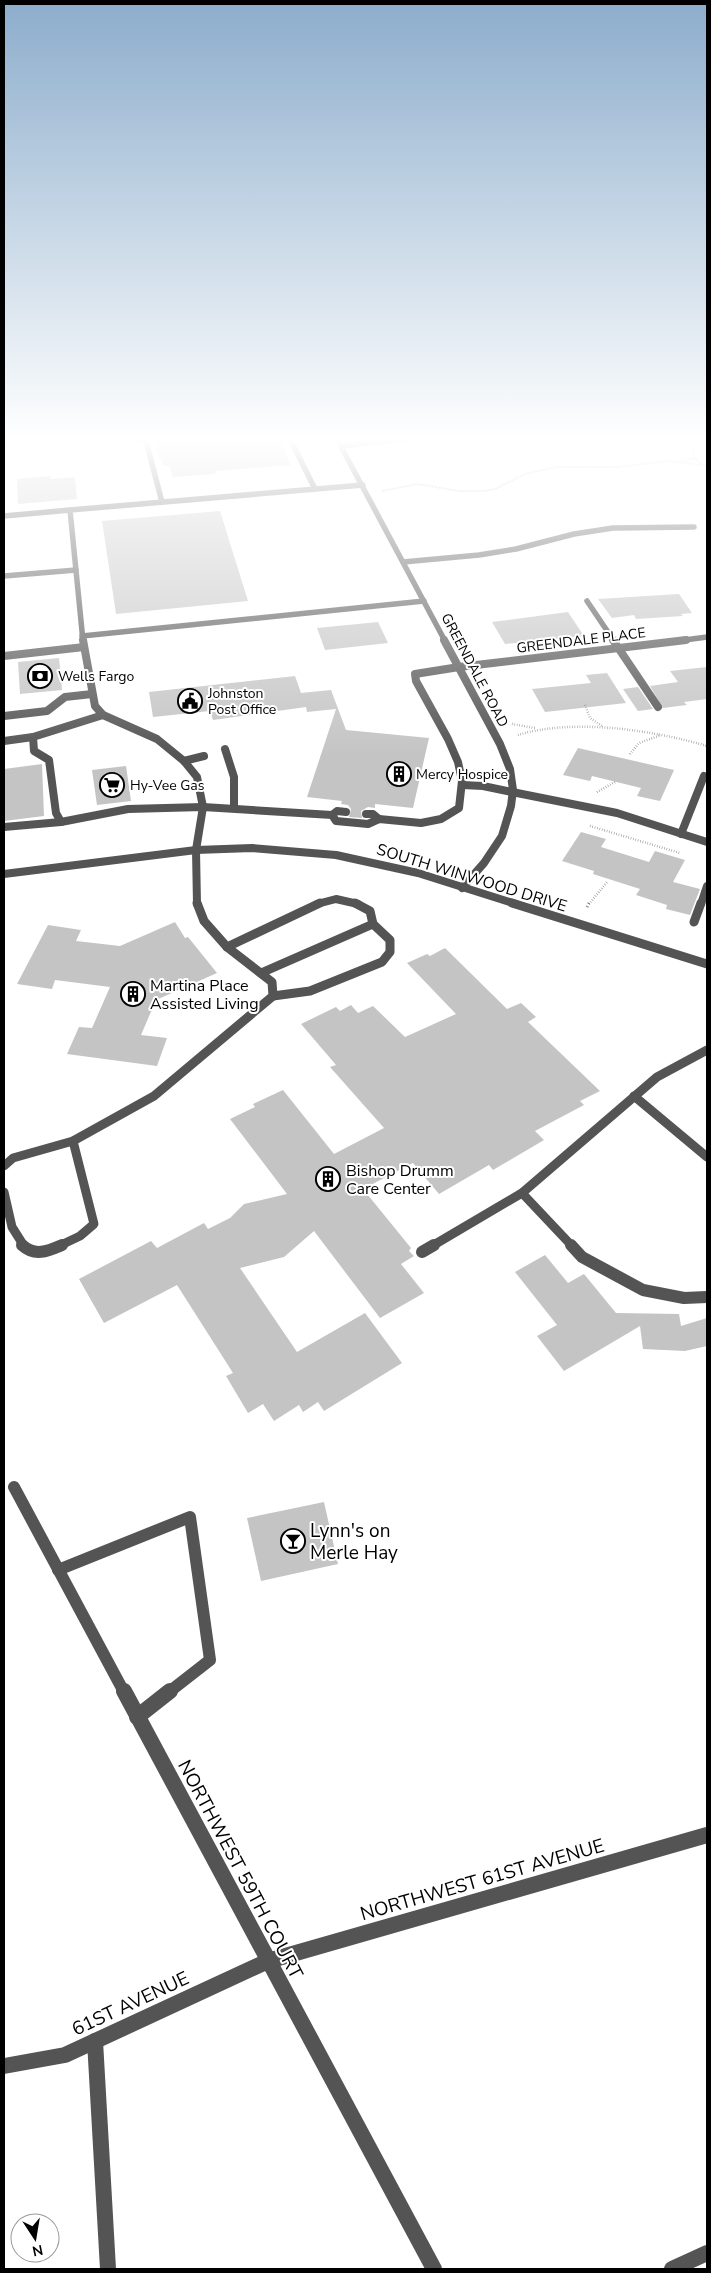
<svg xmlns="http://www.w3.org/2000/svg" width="711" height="2273" viewBox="0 0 711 2273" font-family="'Nunito Sans',sans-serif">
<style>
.building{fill:#c4c4c4}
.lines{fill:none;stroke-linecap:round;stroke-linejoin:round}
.path-far2{stroke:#767676;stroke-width:2;stroke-dasharray:0.5 1;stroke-linecap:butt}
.path-far1{stroke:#767676;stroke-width:2.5;stroke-dasharray:0.5 2;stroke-linecap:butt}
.path{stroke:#767676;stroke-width:3;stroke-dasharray:1 2.5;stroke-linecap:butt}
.service-far4{stroke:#545454;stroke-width:5.5}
.service-far3{stroke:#545454;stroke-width:8}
.service-far2{stroke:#545454;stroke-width:9}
.service-far1{stroke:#545454;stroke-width:12}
.service{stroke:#545454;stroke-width:16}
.minor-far4{stroke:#545454;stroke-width:5.5}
.minor-far3{stroke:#545454;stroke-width:8}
.minor-far2{stroke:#545454;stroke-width:9}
.minor-far1{stroke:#545454;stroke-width:12}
.minor{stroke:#545454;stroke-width:16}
.labels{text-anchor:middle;stroke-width:4;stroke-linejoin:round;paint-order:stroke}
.far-street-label{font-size:14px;fill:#000;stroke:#fff}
.far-poi-label{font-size:14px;fill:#000;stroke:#fff;text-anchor:start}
.street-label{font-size:16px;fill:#000;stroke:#fff}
.poi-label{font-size:16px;fill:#000;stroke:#fff;text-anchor:start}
.near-poi-label{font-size:19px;fill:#000;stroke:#fff;text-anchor:start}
.near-street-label{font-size:19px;fill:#000;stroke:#fff}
</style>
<rect width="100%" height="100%" fill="#fff"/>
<g class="building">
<path d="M156 439H279L291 465 215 471 216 474 173 477 169 466H164L157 452Z"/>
<path d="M51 476V479L75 477 77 499 18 504 17 479Z"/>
<path d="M220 511 248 601 116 614 102 521Z"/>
<path d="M679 594 692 613 681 614 683 616 636 619 634 615 612 618 598 599Z"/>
<path d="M568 612 584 636 505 644 492 622Z"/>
<path d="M378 622 388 643 325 650 317 628Z"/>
<path d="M59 658 62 690 20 694 18 662Z"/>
<path d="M707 667V699L684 702 687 705 663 708 650 686 678 682 670 671Z"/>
<path d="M607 673 626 703 545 712 532 689 591 683 586 675Z"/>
<path d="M295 676 301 693 331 690 346 730 429 738 413 808 375 804V808L368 807 361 811 362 818 349 817 351 809 348 805 341 804 342 801 307 797 336 709 307 712 306 707 213 720 210 711 153 717 149 692Z"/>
<path d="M638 687 653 709 638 711 623 689Z"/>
<path d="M578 748 674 770 660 801 637 796 641 788 592 776 590 781 563 775Z"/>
<path d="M42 764 44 816 4 821V769Z"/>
<path d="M126 766 131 801 97 805 92 770Z"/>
<path d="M581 832 606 839 601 847 649 862 655 851 685 860 673 882 700 889 690 915 666 909 667 905 636 895 640 889 593 874 594 871 562 861Z"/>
<path d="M175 922 185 938 188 937 217 973 156 1000 141 1035 167 1038 157 1066 67 1054 79 1027 92 1028 110 987 55 980 52 989 17 984 48 925 81 930 76 941 120 946Z"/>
<path d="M445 948 507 1009 521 1003 536 1017 528 1022 600 1091 580 1101 584 1105 535 1131 544 1140 493 1170 489 1165 439 1194 413 1163 363 1189 411 1248 409 1251 414 1256 401 1264 424 1293 380 1318 314 1231 284 1257 240 1268 297 1352 365 1313 402 1363 324 1411 318 1402 303 1412 299 1405 274 1421 263 1404 248 1413 226 1376 233 1373 177 1285 104 1323 79 1279 151 1241 157 1248 204 1223 208 1229 230 1218 244 1204 287 1194 230 1119 255 1107 253 1104 283 1090 334 1154 384 1128 330 1067 336 1065 301 1024 336 1007 340 1011 351 1005 358 1013 373 1006 405 1037 456 1014 407 963 427 954 430 956Z"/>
<path d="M545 1255 568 1283 584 1274 616 1313 679 1314 681 1326 707 1318V1346L685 1351 643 1349 640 1326 564 1371 537 1336 557 1325 515 1272Z"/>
<path d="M324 1502 338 1564 261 1581 247 1518Z"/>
</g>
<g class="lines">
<g class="path-far2">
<path d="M662 439 703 442"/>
<path d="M707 440 694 449 693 458 707 468"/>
<path d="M682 461 693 458"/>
<path d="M382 491 418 484 459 491H484L495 489 525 474 556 467H617L668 461 700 465"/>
</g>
<g class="path-far1">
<path d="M585 705 590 718 602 726"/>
<path d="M512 724 535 728"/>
<path d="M518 735C573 718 653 730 707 746"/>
<path d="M630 754 639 743 661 735"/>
<path d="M597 792 615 782"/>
<path d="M590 826 680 853"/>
<path d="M589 904 608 881"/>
</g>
<path class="path" d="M587 907 589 903"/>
<g class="service-far4">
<path d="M141 439 146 441 162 502"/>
<path d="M290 439 315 489"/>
<path d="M4 443 9 439"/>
<path d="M4 516 70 510"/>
<path d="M4 576 76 570"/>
<path d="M587 601 614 641"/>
<path d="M82 636 424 601"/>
<path d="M83 641 70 510 363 485"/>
</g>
<g class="service-far3">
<path d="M83 640 95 706 103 715 157 739 184 761 197 777 203 807 196 850 197 904"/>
<path d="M613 640 658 707"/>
<path d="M4 656 84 647"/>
<path d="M103 715 33 737 34 751 49 760 56 813 61 822 128 809 203 807 332 815 336 821 368 824 379 819 421 823 441 819 459 808 462 781 458 762 448 739 416 681 415 674 459 667"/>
<path d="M4 716 47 711 65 697 92 694"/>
<path d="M4 741 33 737"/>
<path d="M225 749 234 777V808"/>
<path d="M184 761 204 756"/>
<path d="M462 785 483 786 512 792"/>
<path d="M366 814H373L379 819"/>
<path d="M332 815 337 811 346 812"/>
<path d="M4 827 61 822"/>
<path d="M681 834 704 776"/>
<path d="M317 904 336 899 358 904"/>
<path d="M701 904 707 886"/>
</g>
<g class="service-far2">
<path d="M694 922 701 903"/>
<path d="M227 947 320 903"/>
<path d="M261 973 373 924 370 911 355 903"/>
<path d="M273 996 310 991 382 962 390 952V940L373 924"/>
<path d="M634 1096 707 1157"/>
<path d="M4 1166 13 1158 73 1141 154 1096 273 996 272 982 227 947 204 921 197 903"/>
<path d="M4 1192 12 1227 24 1246"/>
<path d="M59 1246 80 1236 94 1224 73 1141"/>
<path d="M432 1246 522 1193"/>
<path d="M572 1246 522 1193 657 1077 707 1050"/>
</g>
<g class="service-far1">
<path d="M22 1245C35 1257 48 1251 62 1245"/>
<path d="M571 1245 582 1257 643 1290 684 1298 707 1297"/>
<path d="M422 1252 434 1245"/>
<path d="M58 1570 190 1517 210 1660 169 1692"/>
</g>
<g class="service">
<path d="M137 1717 170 1691"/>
<path d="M95 2041 108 2269"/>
<path d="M672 2269 707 2253"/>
</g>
<g class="minor-far4">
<path d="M337 439 445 641"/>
<path d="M342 446 404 439"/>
<path d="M403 562 479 555 516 549 574 534 613 528 694 527"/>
<path d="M677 641 707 637"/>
</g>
<g class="minor-far3">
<path d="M444 640 500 744 510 769 513 790 511 806 502 836 484 863 462 888"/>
<path d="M459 667 686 640"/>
<path d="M512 792 617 813 707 842"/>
<path d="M4 874 196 850 252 848 336 855 418 873 516 904"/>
</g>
<path class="minor-far2" d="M512 903 707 964"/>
<path class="minor-far1" d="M14 1487 124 1692"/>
<g class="minor">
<path d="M124 1691 434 2269"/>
<path d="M4 2066 65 2055 268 1961 707 1835"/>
</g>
</g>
<linearGradient id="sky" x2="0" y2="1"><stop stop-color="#8cadcc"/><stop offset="0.58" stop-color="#fff"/><stop offset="1" stop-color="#fff" stop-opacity="0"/></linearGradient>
<rect width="711" height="757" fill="url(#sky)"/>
<defs>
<symbol id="bank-ring" viewBox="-11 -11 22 22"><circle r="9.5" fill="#fff" stroke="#000" stroke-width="1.5"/><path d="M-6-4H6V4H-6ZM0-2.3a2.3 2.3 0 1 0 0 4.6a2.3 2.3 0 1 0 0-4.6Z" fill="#000"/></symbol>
<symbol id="civic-ring" viewBox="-11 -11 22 22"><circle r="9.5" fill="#fff" stroke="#000" stroke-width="1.5"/><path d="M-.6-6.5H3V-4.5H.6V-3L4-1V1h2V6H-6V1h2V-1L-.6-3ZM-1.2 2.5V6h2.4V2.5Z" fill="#000"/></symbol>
<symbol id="building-ring" viewBox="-11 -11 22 22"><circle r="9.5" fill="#fff" stroke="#000" stroke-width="1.5"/><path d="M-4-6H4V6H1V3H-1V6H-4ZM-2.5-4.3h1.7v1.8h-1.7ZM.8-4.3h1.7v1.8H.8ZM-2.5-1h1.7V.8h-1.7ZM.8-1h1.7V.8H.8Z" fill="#000"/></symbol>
<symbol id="supermarket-ring" viewBox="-11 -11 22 22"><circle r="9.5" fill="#fff" stroke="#000" stroke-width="1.5"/><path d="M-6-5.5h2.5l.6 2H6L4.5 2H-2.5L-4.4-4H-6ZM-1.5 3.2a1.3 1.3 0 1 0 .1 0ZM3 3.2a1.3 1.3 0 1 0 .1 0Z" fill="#000"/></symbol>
<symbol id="bar-ring" viewBox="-11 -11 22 22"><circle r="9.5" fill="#fff" stroke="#000" stroke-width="1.5"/><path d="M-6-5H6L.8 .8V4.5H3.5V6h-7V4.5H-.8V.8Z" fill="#000"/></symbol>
</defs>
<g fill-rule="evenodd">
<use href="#bank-ring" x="26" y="662" width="28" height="28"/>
<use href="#civic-ring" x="176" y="687" width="28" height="28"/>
<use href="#building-ring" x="385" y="760" width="28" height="28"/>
<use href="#supermarket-ring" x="98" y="771" width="28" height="28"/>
<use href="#building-ring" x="119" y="980" width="28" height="28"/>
<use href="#building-ring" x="314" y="1165" width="28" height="28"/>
<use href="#bar-ring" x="279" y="1527" width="28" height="28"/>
</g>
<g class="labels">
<g class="far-street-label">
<text transform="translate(581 640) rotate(-7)" y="5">GREENDALE PLACE</text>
<text transform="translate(475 670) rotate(62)" y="5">GREENDALE ROAD</text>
</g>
<g class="far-poi-label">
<text x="58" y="681">Wells Fargo</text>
<text x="208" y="698">Johnston<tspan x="208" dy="16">Post Office</tspan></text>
<text x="416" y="779">Mercy Hospice</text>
<text x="130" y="790">Hy-Vee Gas</text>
</g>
<g class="street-label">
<text transform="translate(472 877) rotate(17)" y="6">SOUTH WINWOOD DRIVE</text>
</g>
<g class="poi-label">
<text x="150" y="991">Martina Place<tspan x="150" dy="18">Assisted Living</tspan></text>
<text x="346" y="1176">Bishop Drumm<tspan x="346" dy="18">Care Center</tspan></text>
</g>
<g class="near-poi-label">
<text x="310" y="1537">Lynn's on<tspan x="310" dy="22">Merle Hay</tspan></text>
</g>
<g class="near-street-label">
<text transform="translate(241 1869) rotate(62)" y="7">NORTHWEST 59TH COURT</text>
<text transform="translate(482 1879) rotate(-16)" y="7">NORTHWEST 61ST AVENUE</text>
<text transform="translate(130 2003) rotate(-25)" y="7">61ST AVENUE</text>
</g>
</g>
<rect width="711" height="2273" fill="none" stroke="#000000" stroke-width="10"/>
<g transform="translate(35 2238) rotate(168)"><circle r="24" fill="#ffffff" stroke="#999999"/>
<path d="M0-4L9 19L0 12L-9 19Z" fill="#000000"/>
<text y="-8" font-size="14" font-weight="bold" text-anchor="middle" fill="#000000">N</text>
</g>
</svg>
